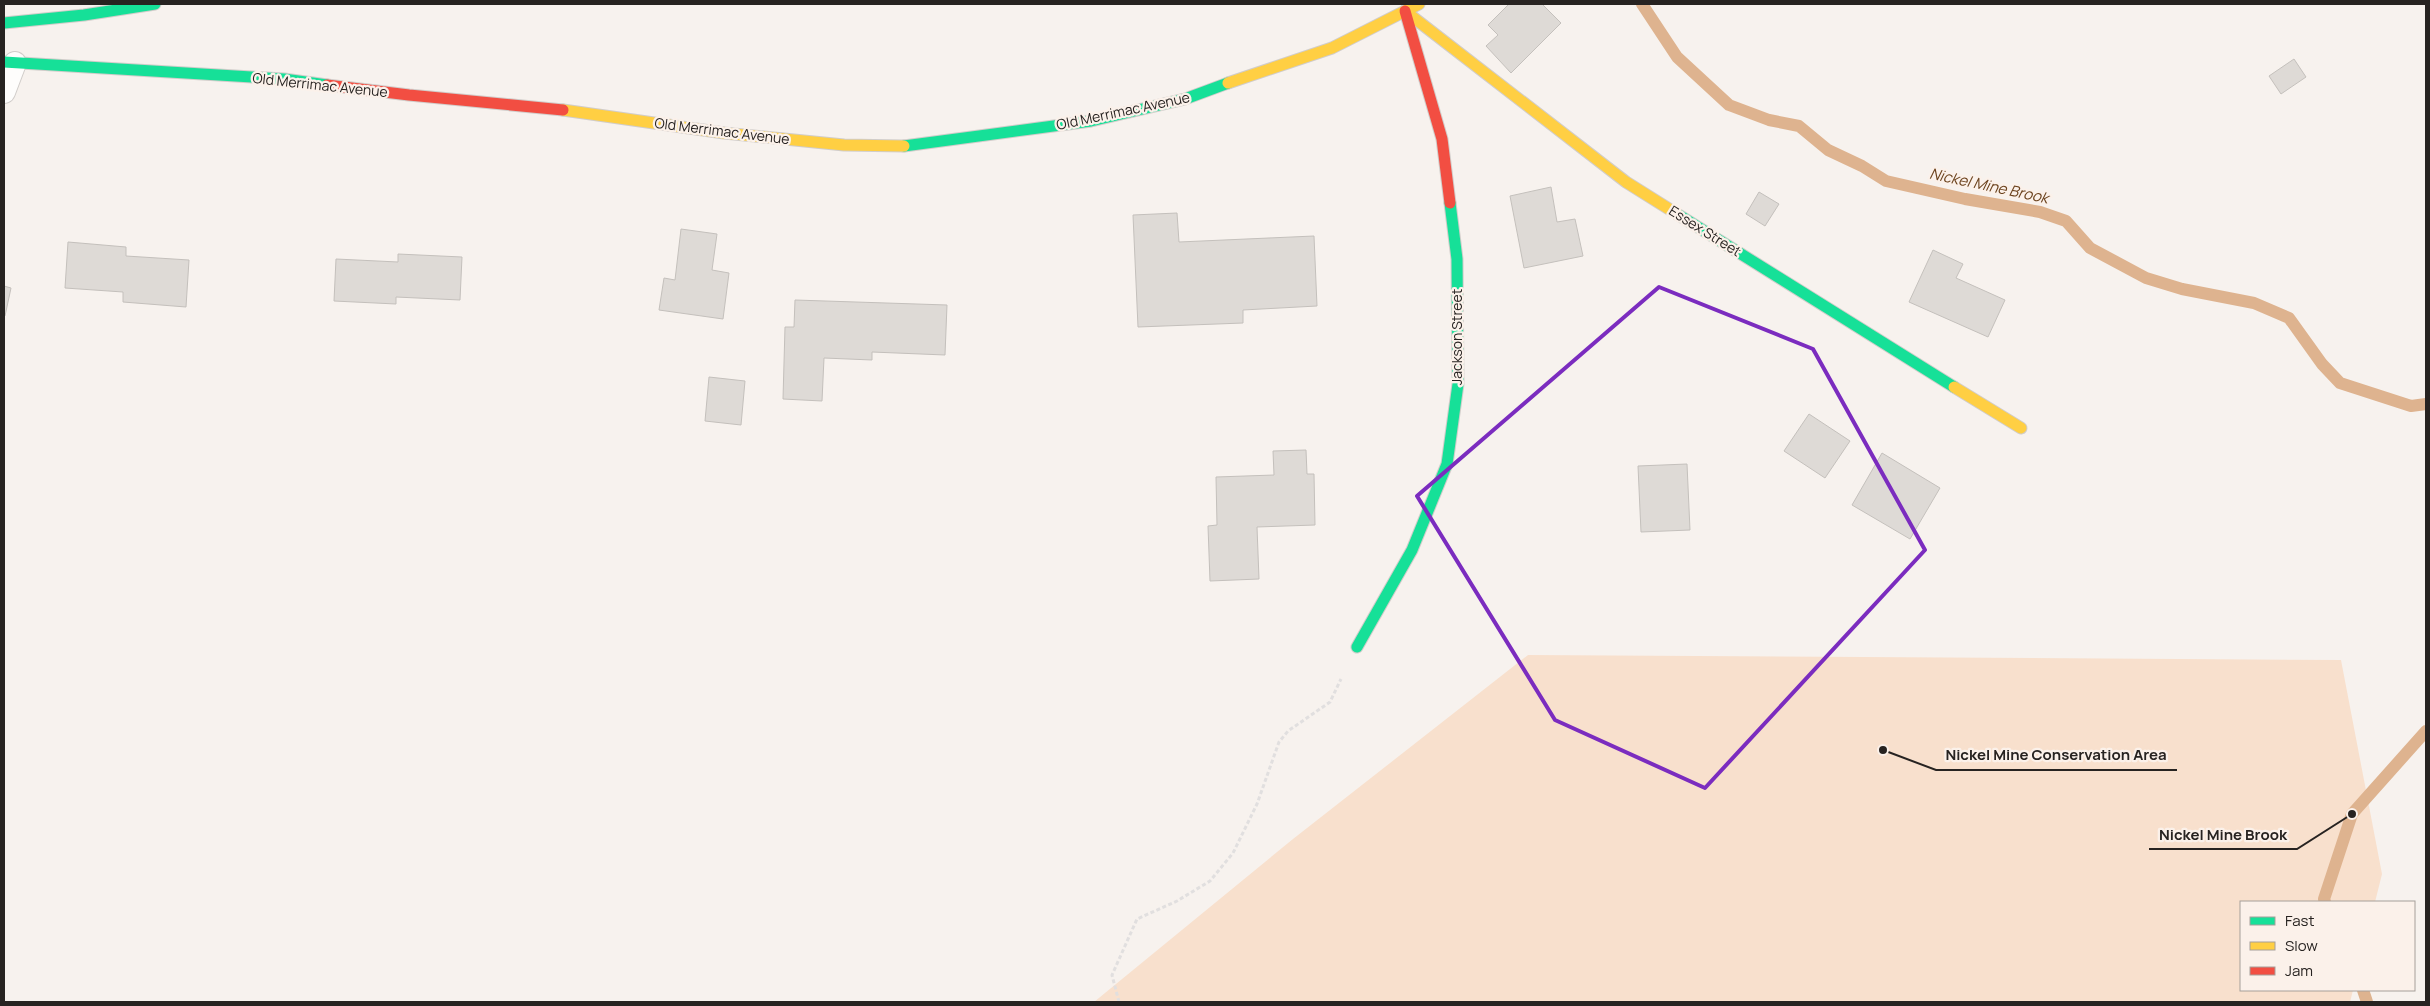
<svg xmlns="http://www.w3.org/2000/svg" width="2430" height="1006" viewBox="0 0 2430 1006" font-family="Manrope,sans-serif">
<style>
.green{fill:#f8e0cd}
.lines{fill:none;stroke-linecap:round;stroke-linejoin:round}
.stream{stroke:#deb38f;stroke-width:12}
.building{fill:#dedad6;stroke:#c4c0bc}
.lane-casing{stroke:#d1cdca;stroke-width:24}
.fast-casing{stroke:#d1cdca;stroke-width:13}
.slow-casing{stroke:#d1cdca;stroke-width:13}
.jam-casing{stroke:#d1cdca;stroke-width:13}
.path{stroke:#e1dfdf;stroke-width:3;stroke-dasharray:4 2.5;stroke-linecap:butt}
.lane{stroke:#fefdfc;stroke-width:22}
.fast{stroke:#16e098;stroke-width:11}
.slow{stroke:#ffcf43;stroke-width:11}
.jam{stroke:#f24e42;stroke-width:11}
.marked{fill:none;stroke:#7b2cbf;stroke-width:4;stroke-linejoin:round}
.labels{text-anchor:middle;stroke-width:4.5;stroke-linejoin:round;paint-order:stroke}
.street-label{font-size:14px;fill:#272321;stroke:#fbf1ea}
.water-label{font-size:15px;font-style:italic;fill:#6b421d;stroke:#fbf1ea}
.leader{fill:none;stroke:#272321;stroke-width:2}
.callout-dot{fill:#272321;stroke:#fbf1ea;stroke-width:2}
.callout-label{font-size:15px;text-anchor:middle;font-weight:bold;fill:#272321;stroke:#fbf1ea;stroke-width:4.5;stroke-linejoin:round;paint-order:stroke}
</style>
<rect width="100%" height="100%" fill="#f7f2ee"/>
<path class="green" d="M1528 655 2341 660 2382 874 2375 902H2241V990H2353L2350 1002H1094L1293 839Z"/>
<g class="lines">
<g class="stream">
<path d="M1642 4 1677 57 1729 105 1769 120 1799 126 1828 150 1862 166 1886 181 1965 199 2040 212 2066 221 2090 248 2146 278 2182 289 2254 303 2289 318 2322 364 2340 383 2411 406 2426 404"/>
<path d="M2325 902 2324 899 2352 814 2426 731"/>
<path d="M2363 990 2367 1002"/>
</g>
</g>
<g class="building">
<path d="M1509 4H1542L1561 23 1511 73 1486 46 1498 35 1488 25Z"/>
<path d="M2294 59 2306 77 2281 94 2269 76Z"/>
<path d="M1551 187 1557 222 1575 219 1583 256 1524 268 1510 196Z"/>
<path d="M1759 192 1779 204 1765 226 1746 214Z"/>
<path d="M1177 213 1179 242 1314 236 1317 306 1243 310V323L1138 327 1133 215Z"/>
<path d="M681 229 717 234 712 270 729 273 723 319 659 310 664 278 675 280Z"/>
<path d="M68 242 126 247V256L189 260 186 307 123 302V292L65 288Z"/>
<path d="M1933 250 1963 264 1956 278 2005 300 1988 337 1909 302Z"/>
<path d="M398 254 462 257 460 300 396 297V304L334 301 336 259 398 262Z"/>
<path d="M4 286 11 288 5 316H4Z"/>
<path d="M795 300 947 305 945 355 872 352V360L824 358 822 401 783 399 785 327H794Z"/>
<path d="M709 377 745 381 741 425 705 421Z"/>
<path d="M1809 414 1850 441 1825 478 1784 451Z"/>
<path d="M1306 450 1307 474H1314L1315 525 1257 527 1259 579 1210 581 1208 526 1217 525 1216 477 1274 475 1273 451Z"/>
<path d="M1882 453 1940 488 1910 539 1852 505Z"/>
<path d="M1687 464 1690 530 1641 532 1638 466Z"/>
</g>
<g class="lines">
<defs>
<path id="lane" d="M4 92 15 63"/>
<g id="fast">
<path d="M4 23 84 15 155 4"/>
<path d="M4 62 284 79 327 85"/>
<path d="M904 146 1091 121 1185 99 1228 83"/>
<path d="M1677 214 1954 387"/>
<path d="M1357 647 1412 550 1447 464 1458 384 1457 259 1450 203"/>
</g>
<g id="slow">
<path d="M1405 11 1626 182 1677 214"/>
<path d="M1228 83 1332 48 1419 4"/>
<path d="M563 110 724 133 844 145 904 146"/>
<path d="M1954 387 2021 428"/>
</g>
<g id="jam">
<path d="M1405 11 1442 139 1450 203"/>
<path d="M327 85 409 95 563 110"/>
</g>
</defs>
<use href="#lane" class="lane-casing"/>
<use href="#fast" class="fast-casing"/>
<use href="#slow" class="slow-casing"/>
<use href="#jam" class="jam-casing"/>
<path class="path" d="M1119 1002 1112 975 1137 919 1177 901 1210 881 1233 853 1257 804 1279 742 1288 731 1330 702 1341 679"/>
<use href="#lane" class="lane"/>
<use href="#fast" class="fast"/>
<use href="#slow" class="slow"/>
<use href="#jam" class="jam"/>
</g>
<path class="marked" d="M1659 287 1813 349 1925 550 1705 788 1555 720 1417 496Z"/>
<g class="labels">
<g class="street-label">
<text transform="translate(320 85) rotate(6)" y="5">Old Merrimac Avenue</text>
<text transform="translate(1123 111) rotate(-12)" y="5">Old Merrimac Avenue</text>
<text transform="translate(722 131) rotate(7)" y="5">Old Merrimac Avenue</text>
<text transform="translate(1705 231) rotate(32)" y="5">Essex Street</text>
<text transform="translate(1457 337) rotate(-90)" y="5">Jackson Street</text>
</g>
<g class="water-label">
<text transform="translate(1989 186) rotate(12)" y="5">Nickel Mine Brook</text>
</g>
</g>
<path class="leader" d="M1883 750L1936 770H2177M2352 814L2297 849H2149"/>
<g class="callout-dot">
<circle cx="1883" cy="750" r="5"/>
<circle cx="2352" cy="814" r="5"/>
</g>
<g class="callout-label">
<text x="2056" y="760">Nickel Mine Conservation Area</text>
<text x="2223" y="840">Nickel Mine Brook</text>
</g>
<rect width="2430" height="1006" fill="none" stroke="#272321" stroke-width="10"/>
<rect x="2240" y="901" width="175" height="90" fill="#fbf1ea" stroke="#a69f9a"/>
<rect x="2250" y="917" width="25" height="8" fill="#16e098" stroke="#a69f9a"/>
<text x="2285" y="926" font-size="15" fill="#272321">Fast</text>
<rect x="2250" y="942" width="25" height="8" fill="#ffcf43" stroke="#a69f9a"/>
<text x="2285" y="951" font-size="15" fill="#272321">Slow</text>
<rect x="2250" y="967" width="25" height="8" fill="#f24e42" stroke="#a69f9a"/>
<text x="2285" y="976" font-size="15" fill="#272321">Jam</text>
</svg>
